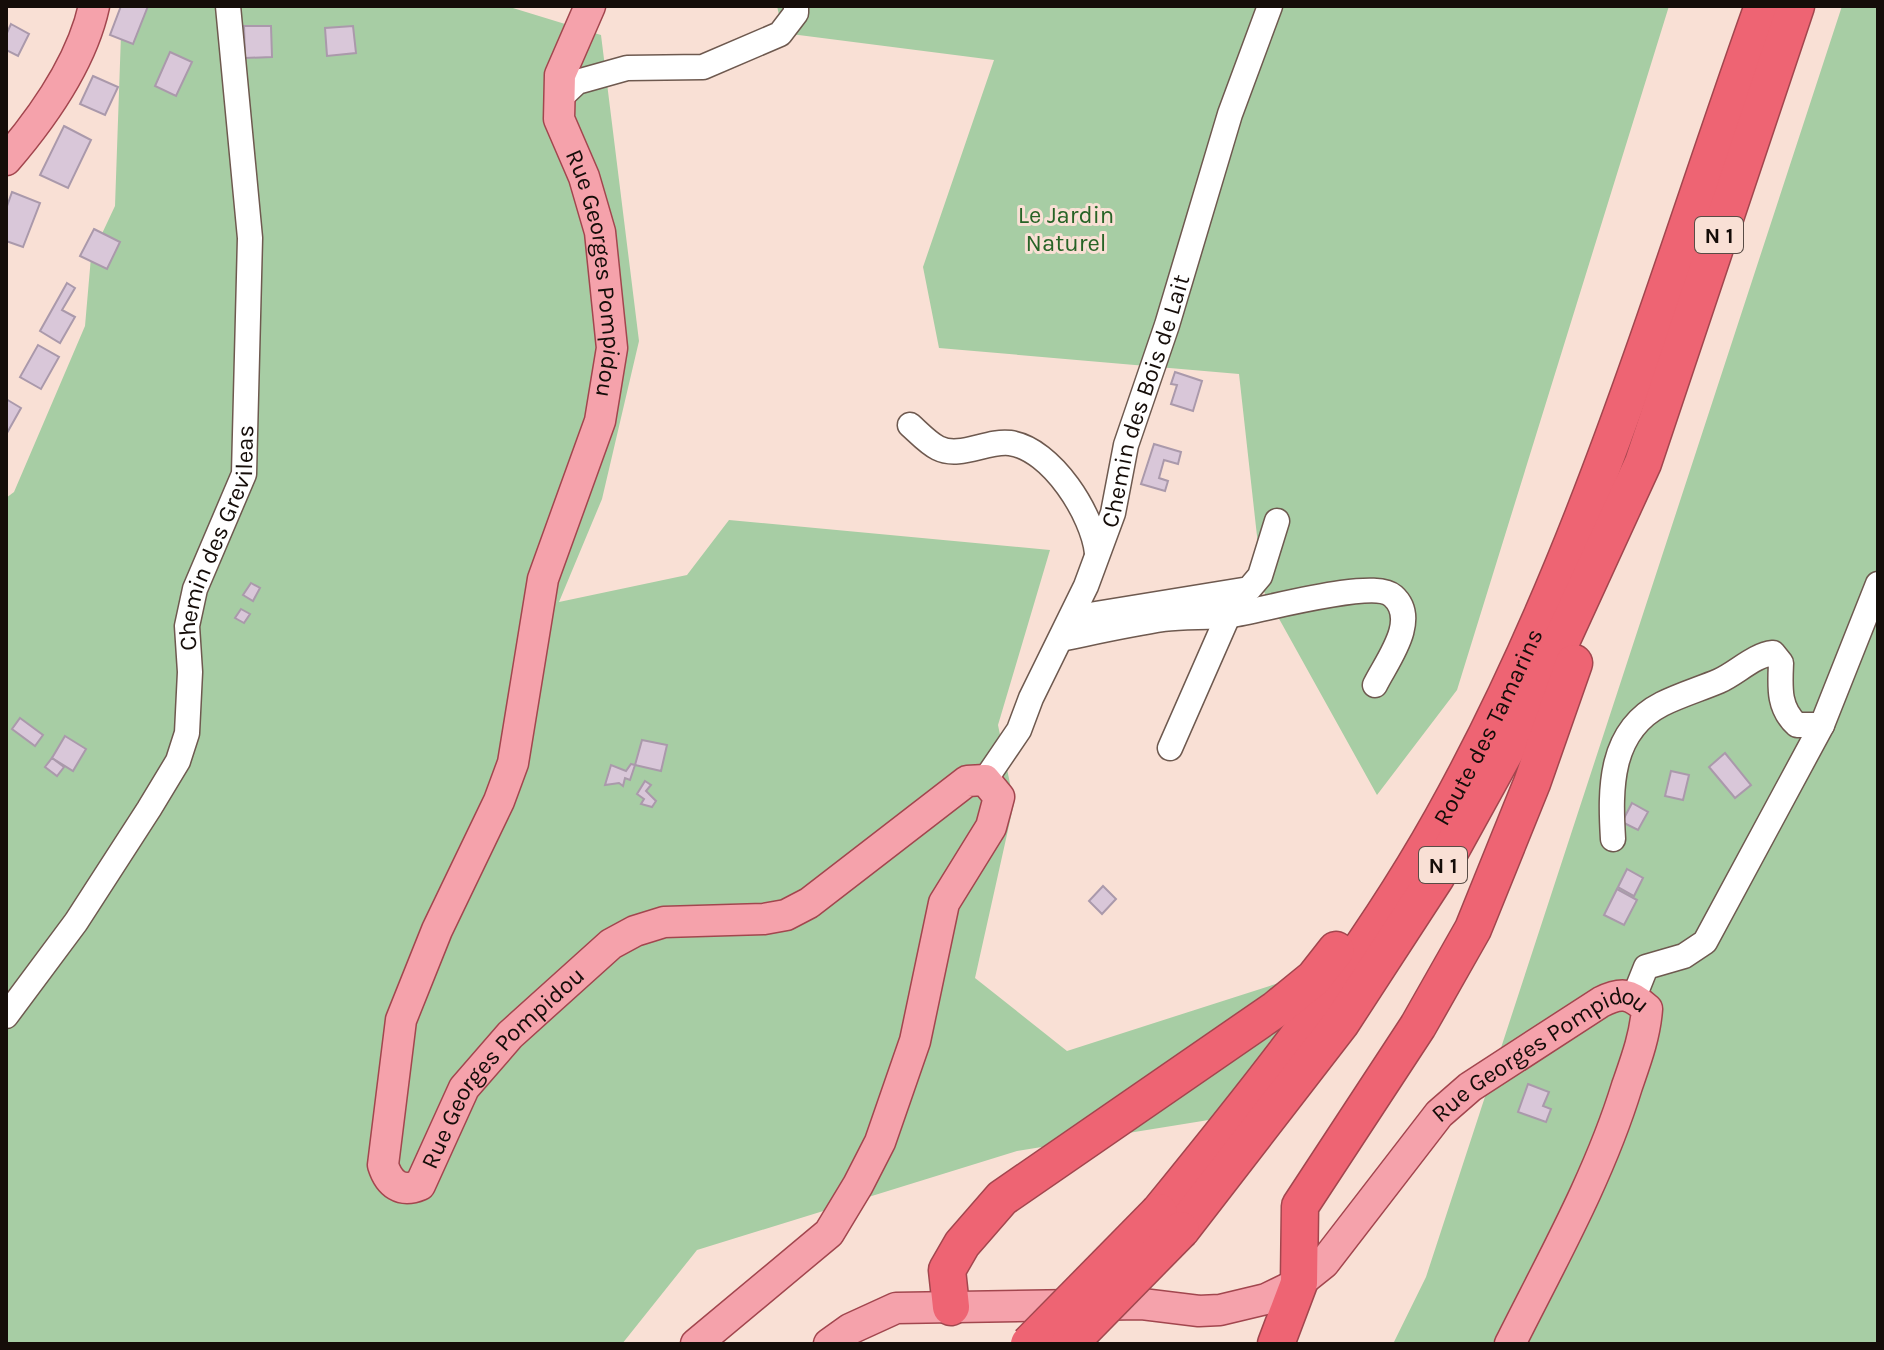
<svg xmlns="http://www.w3.org/2000/svg" width="1884" height="1350" viewBox="0 0 1884 1350" font-family="Karla,sans-serif">
<style>
.green{fill:#a7cda4}
.building{fill:#d9c7d9;stroke:#aa99ab;stroke-width:2}
.lines{fill:none;stroke-linecap:round;stroke-linejoin:round}
.minor-casing{stroke:#6e594f;stroke-width:27}
.major-casing{stroke:#a2464e;stroke-width:33}
.highway-casing{stroke:#a2464e;stroke-width:39}
.minor{stroke:#fff;stroke-width:24}
.major{stroke:#f5a2ab;stroke-width:30}
.highway{stroke:#ee6473;stroke-width:36}
.highway-bridge-casing{stroke:#a2464e;stroke-width:39;stroke-linecap:butt}
.highway-bridge{stroke:#ee6473;stroke-width:36}
.labels{text-anchor:middle;stroke-width:6;stroke-linejoin:round;paint-order:stroke}
.shield{fill:#f9e0d5;stroke:#594c46;stroke-width:2}
.shield-label{font-size:22px;font-weight:bold;fill:#150d09}
.park-label{font-size:24px;fill:#276326;stroke:#f9e0d5}
.street-label{font-size:24px;fill:#150d09;stroke:#f9e0d5}
</style>
<rect width="100%" height="100%" fill="#f9e0d5"/>
<g class="green">
<path d="M122 6H506L601 35 639 341 602 499 559 602 687 575 729 520 1050 550 998 725 1014 803 975 978 1067 1051 1313 972 1295 1106 1017 1151 697 1250 622 1344H6V498L14 492 85 326 91 257 115 206Z"/>
<path d="M777 6H1669L1457 690 1377 795 1263 590 1239 374 939 348 923 267 994 60 783 33Z"/>
<path d="M1842 6H1878V1344H1393L1426 1277Z"/>
</g>
<g class="building">
<path d="M121 6H148L133 44 110 35Z"/>
<path d="M11 24 29 34 18 56 6 50V35Z"/>
<path d="M244 26H271L272 57 245 58Z"/>
<path d="M353 26 356 53 327 56 325 28Z"/>
<path d="M170 52 192 62 176 96 155 86Z"/>
<path d="M93 76 118 87 105 115 80 104Z"/>
<path d="M64 126 91 140 68 188 40 175Z"/>
<path d="M12 192 40 203 23 247 6 241V209Z"/>
<path d="M94 229 120 242 107 269 80 256Z"/>
<path d="M67 283 75 288 62 310 75 317 60 343 40 331Z"/>
<path d="M38 345 59 357 41 389 20 377Z"/>
<path d="M1175 372 1202 381 1193 411 1171 404 1177 385 1171 384Z"/>
<path d="M6 399 21 408 7 433H6Z"/>
<path d="M1154 444 1181 452 1178 464 1164 460 1159 478 1168 481 1165 491 1141 484Z"/>
<path d="M251 583 260 588 253 601 243 595Z"/>
<path d="M241 609 250 614 244 623 235 618Z"/>
<path d="M20 718 43 735 35 746 12 729Z"/>
<path d="M65 736 86 749 73 771 52 758Z"/>
<path d="M642 740 667 745 661 771 635 765Z"/>
<path d="M1725 753 1751 785 1735 798 1709 767Z"/>
<path d="M52 758 64 767 57 776 45 767Z"/>
<path d="M631 764 635 765 630 780 625 778 623 786 619 783 605 785 611 765 626 771Z"/>
<path d="M1671 771 1689 775 1683 800 1665 796Z"/>
<path d="M645 781 651 785 646 791 656 801 652 807 641 804 644 799 637 794Z"/>
<path d="M1632 803 1648 812 1638 830 1622 822Z"/>
<path d="M1627 869 1643 878 1634 896 1618 887Z"/>
<path d="M1103 886 1116 899 1102 914 1089 901Z"/>
<path d="M1617 889 1637 900 1624 925 1604 915Z"/>
<path d="M1528 1084 1549 1092 1543 1106 1551 1109 1546 1122 1518 1112Z"/>
</g>
<g class="lines">
<defs>
<g id="minor">
<path d="M559 99 577 82 627 68 703 67 780 34 796 13V6"/>
<path d="M910 425C918 432 928 443 938 448 960 459 987 440 1010 443 1052 449 1093 515 1097 553"/>
<path d="M1071 618 1249 589 1260 576 1277 521"/>
<path d="M1061 639C1095 632 1130 624 1164 619 1186 616 1209 618 1231 615 1261 611 1373 578 1393 596 1420 620 1386 662 1375 685"/>
<path d="M1170 748 1228 616"/>
<path id="s1" d="M985 780 1019 730 1031 698 1086 586 1113 513 1126 445 1167 325 1230 114 1270 6"/>
<path d="M1613 839C1610 789 1609 731 1662 704 1680 695 1700 689 1719 681 1737 673 1754 655 1773 653L1781 663C1780 687 1778 708 1797 725H1822"/>
<path d="M1634 997 1646 967 1684 956 1705 942 1822 725 1878 584"/>
<path id="s2" d="M6 1016 76 922 149 809 178 761 187 733 190 672 187 626 195 589 244 474 250 238 228 6"/>
</g>
<g id="major">
<path id="s3" d="M590 6 560 75 559 119 584 177 600 232 612 348 600 421 543 579 513 763 499 801 437 930 401 1020 383 1165C389 1184 401 1193 420 1185L464 1088 510 1035 611 944 635 931 664 922 764 919 786 915 809 903 967 781 985 780 999 797 991 827 944 903 915 1041 880 1142 858 1185 829 1233 696 1344"/>
<path d="M6 160C43 117 82 61 94 6"/>
<path id="s4" d="M829 1344 850 1329 896 1308 1142 1304 1199 1311 1220 1310 1266 1299 1299 1283 1324 1263 1439 1114 1470 1087 1601 1002C1621 992 1630 993 1647 1009 1645 1036 1636 1060 1627 1086 1599 1177 1552 1260 1510 1344"/>
</g>
<g id="highway">
<path id="s5" d="M1159 1212C1261 1087 1363 960 1442 819 1587 560 1664 283 1763 6"/>
<path d="M1181 1230 1341 1023 1436 877 1537 694 1643 463 1796 6"/>
<path d="M951 1307 947 1270 962 1244 1002 1198 1276 1009 1314 978 1336 950"/>
<path d="M1276 1344 1299 1283 1300 1206 1418 1026 1473 929 1532 783 1574 663"/>
</g>
</defs>
<use href="#minor" class="minor-casing"/>
<use href="#major" class="major-casing"/>
<use href="#highway" class="highway-casing"/>
<use href="#minor" class="minor"/>
<use href="#major" class="major"/>
<use href="#highway" class="highway"/>
<defs>
<g id="highway-bridge">
<path d="M1029 1344 1159 1212"/>
<path d="M1069 1344 1181 1230"/>
</g>
</defs>
<use href="#highway-bridge" class="highway-bridge-casing"/>
<use href="#highway-bridge" class="highway-bridge"/>
</g>
<g class="labels">
<g class="shield">
<rect x="1695" y="217" width="48" height="36" rx="6"/>
<rect x="1419" y="847" width="48" height="36" rx="6"/>
</g>
<g class="shield-label">
<text x="1719" y="243">N 1</text>
<text x="1443" y="873">N 1</text>
</g>
<g class="park-label">
<text x="1066" y="223">Le Jardin<tspan x="1066" dy="28">Naturel</tspan></text>
</g>
<g class="street-label">
<text dy="8" stroke="none"><textPath href="#s3" startOffset="280">Rue Georges Pompidou</textPath></text>
<text dy="8" stroke="none"><textPath href="#s1" startOffset="414">Chemin des Bois de Lait</textPath></text>
<text dy="8" stroke="none"><textPath href="#s2" startOffset="538">Chemin des Grevileas</textPath></text>
<text dy="8" stroke="none"><textPath href="#s5" startOffset="588">Route des Tamarins</textPath></text>
<text dy="8" stroke="none"><textPath href="#s3" startOffset="1406">Rue Georges Pompidou</textPath></text>
<text dy="8" stroke="none"><textPath href="#s4" startOffset="826">Rue Georges Pompidou</textPath></text>
</g>
</g>
<rect width="1884" height="1350" fill="none" stroke="#150d09" stroke-width="16"/>
</svg>
